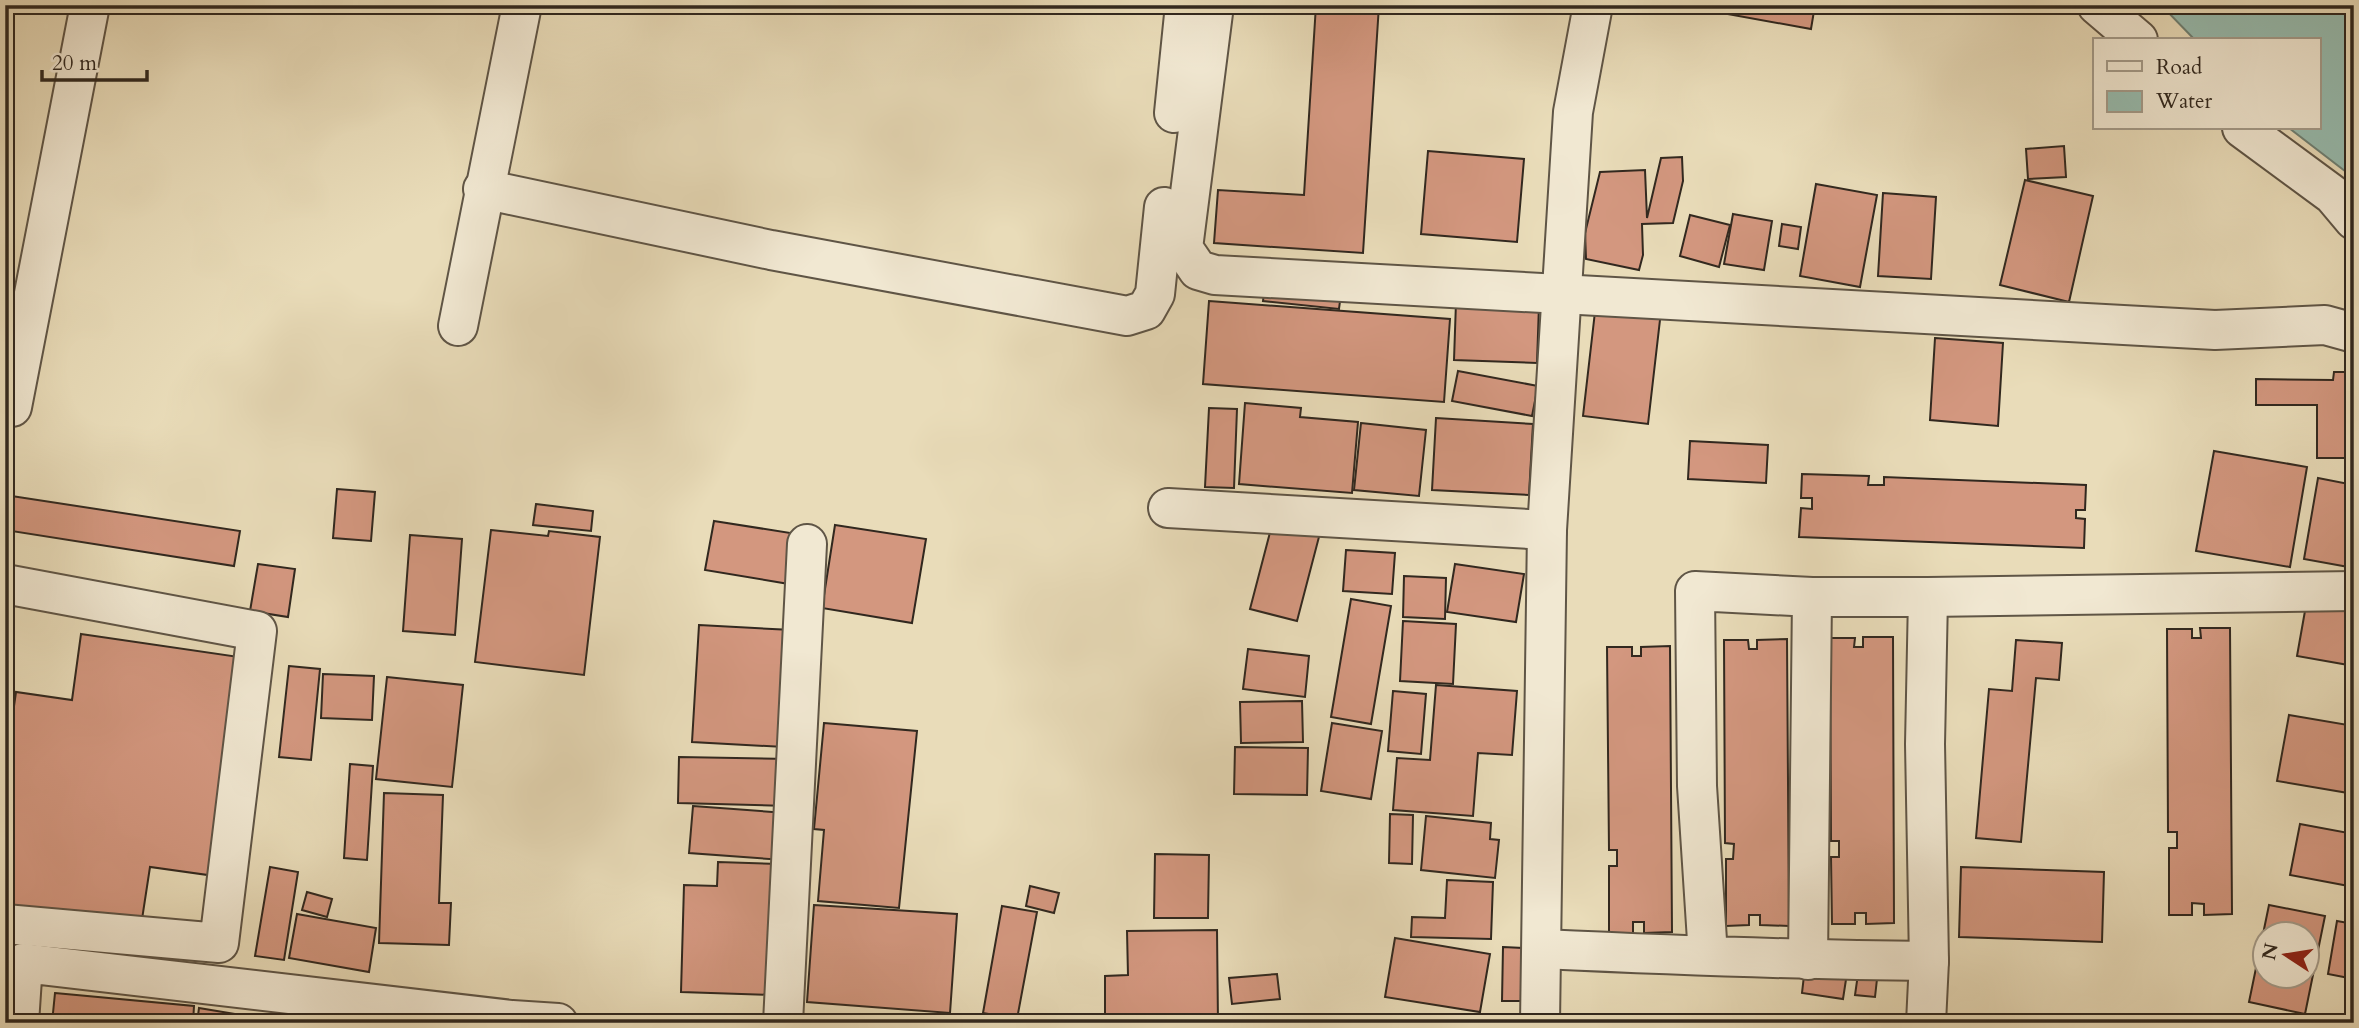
<svg xmlns="http://www.w3.org/2000/svg" width="2359" height="1028" viewBox="0 0 2359 1028" font-family="Cardo,serif">
<style>
.water{fill:#97bcaf;stroke:#6e8175;stroke-width:2}
.building{fill:#d3977f;stroke:#31281f;stroke-width:2;fill-rule:evenodd}
.lines{fill:none;stroke-linecap:round;stroke-linejoin:round}
.minor-casing{stroke:#5f5546;stroke-width:42}
.minor{stroke:#f1e8d2;stroke-width:38}
</style>
<rect width="100%" height="100%" fill="#e9dcb9"/>
<filter id="stains"><feTurbulence type="fractalNoise" baseFrequency=".00286" numOctaves="4"/><feColorMatrix values="0 0 0 0 .2 0 0 0 0 .09 0 0 0 0 .02 0 0 0 .5 -.17"/></filter>
<radialGradient id="worn" r=".72"><stop offset=".6" stop-color="#630" stop-opacity="0"/><stop offset="1" stop-color="#630" stop-opacity=".3"/></radialGradient>
<path class="water" d="M2161 5H2354V178L2289 128H2319V40H2195Z"/>
<g class="building">
<path d="M1316 5H1379L1363 253 1214 243 1218 190 1304 195Z"/>
<path d="M1678 5H1815L1811 29Z"/>
<path d="M2064 146 2066 177 2028 179 2026 149Z"/>
<path d="M1428 151 1524 159 1517 242 1421 234Z"/>
<path d="M1682 157 1683 181 1673 223 1642 224 1643 255 1639 270 1586 259 1585 233 1600 172 1645 170 1647 218 1661 158Z"/>
<path d="M2025 180 2093 196 2069 302 2000 285Z"/>
<path d="M1816 184 1877 195 1860 287 1800 276Z"/>
<path d="M1883 193 1936 197 1931 279 1878 276Z"/>
<path d="M1733 214 1772 221 1764 270 1724 264Z"/>
<path d="M1690 215 1730 225 1719 267 1680 256Z"/>
<path d="M1782 224 1801 227 1798 249 1779 246Z"/>
<path d="M1266 278 1342 286 1339 309 1263 301Z"/>
<path d="M1209 301 1450 319 1444 402 1203 384Z"/>
<path d="M1456 302 1539 305 1537 363 1454 360Z"/>
<path d="M1596 303 1661 311 1648 424 1583 416Z"/>
<path d="M1935 338 2003 343 1998 426 1930 420Z"/>
<path d="M1458 371 1538 386 1532 416 1452 401Z"/>
<path d="M2334 372H2354V458H2317V405H2256V379L2333 380Z"/>
<path d="M1245 403 1301 408 1300 417 1358 422 1352 493 1239 484Z"/>
<path d="M1209 408 1237 409 1234 488 1205 487Z"/>
<path d="M1436 418 1533 424 1529 495 1432 490Z"/>
<path d="M1361 423 1426 430 1419 496 1354 490Z"/>
<path d="M1690 441 1768 445 1766 483 1688 479Z"/>
<path d="M2214 451 2307 467 2290 567 2196 551Z"/>
<path d="M1802 474 1869 476 1868 485H1884V477L2086 485 2085 510H2076V518L2085 519 2084 548 1799 537 1801 508 1812 509V498H1801Z"/>
<path d="M2318 478 2354 485V568L2304 559Z"/>
<path d="M337 489 375 492 371 541 333 538Z"/>
<path d="M5 495 240 531 234 566 5 530Z"/>
<path d="M536 504 593 511 591 531 533 525Z"/>
<path d="M714 521 803 535 795 585 705 570Z"/>
<path d="M1273 521 1320 533 1297 621 1250 609Z"/>
<path d="M835 525 926 539 912 623 822 608Z"/>
<path d="M491 530 548 536 549 531 600 537 584 675 475 662Z"/>
<path d="M410 535 462 539 455 635 403 631Z"/>
<path d="M1346 550 1395 553 1392 594 1343 591Z"/>
<path d="M258 564 295 569 288 617 250 611Z"/>
<path d="M1455 564 1524 574 1516 622 1447 612Z"/>
<path d="M1404 576 1446 578 1445 619 1403 617Z"/>
<path d="M2308 594 2354 602V666L2297 656Z"/>
<path d="M1351 599 1391 606 1371 724 1331 717Z"/>
<path d="M1403 621 1456 624 1453 684 1400 681Z"/>
<path d="M699 625 792 630 784 747 692 742Z"/>
<path d="M2200 628H2230L2232 914 2204 915V904L2192 903V915H2169V848H2177V832H2168L2167 629H2192V638H2201Z"/>
<path d="M81 634 239 657 208 875 150 867 141 926 5 909V769L16 692 72 700Z"/>
<path d="M1863 637H1893L1894 923 1866 924V913H1855V924H1832L1831 857H1839V841H1831L1830 638H1855L1854 647H1863Z"/>
<path d="M1787 639 1789 926 1760 925V915H1749V925L1726 926V859H1733L1734 844 1725 843 1724 640H1748L1749 649H1757V640Z"/>
<path d="M2016 640 2062 643 2059 680 2036 678 2021 842 1976 838 1989 689 2012 691Z"/>
<path d="M1670 646 1672 932 1644 933V922H1633V933H1609V866H1617V850H1609L1607 647H1632V656H1641V647Z"/>
<path d="M1248 649 1309 656 1305 697 1243 689Z"/>
<path d="M289 666 320 669 311 760 279 757Z"/>
<path d="M323 674 374 676 372 720 321 718Z"/>
<path d="M387 677 463 685 452 787 376 779Z"/>
<path d="M1436 685 1517 691 1512 755 1478 753 1473 816 1393 810 1397 758 1430 760Z"/>
<path d="M1393 691 1426 694 1421 754 1388 751Z"/>
<path d="M1302 701 1303 742 1241 743 1240 702Z"/>
<path d="M2289 715 2354 726V794L2277 781Z"/>
<path d="M824 723 917 731 899 908 818 901 824 830 814 829Z"/>
<path d="M1332 723 1382 731 1371 799 1321 791Z"/>
<path d="M1235 747 1308 748 1307 795 1234 794Z"/>
<path d="M679 757 788 759 787 806 678 803Z"/>
<path d="M350 764 373 766 367 860 344 858Z"/>
<path d="M384 793 443 795 439 903H451L449 945 379 943Z"/>
<path d="M693 806 786 813 783 860 689 853Z"/>
<path d="M1390 814 1413 815 1412 864 1389 863Z"/>
<path d="M1426 816 1491 823 1490 839 1499 840 1495 878 1421 870Z"/>
<path d="M2300 824 2354 834V887L2290 875Z"/>
<path d="M1155 854 1209 855 1208 918H1154Z"/>
<path d="M718 862 779 864 774 995 681 992 684 885 717 886Z"/>
<path d="M270 867 298 872 284 960 255 956Z"/>
<path d="M1961 867 2104 872 2102 942 1959 937Z"/>
<path d="M1447 880 1493 882 1491 939 1411 937 1412 917 1445 918Z"/>
<path d="M1030 886 1059 893 1054 913 1026 906Z"/>
<path d="M307 892 332 899 327 917 302 910Z"/>
<path d="M814 905 957 914 950 1013 807 1002Z"/>
<path d="M2269 905 2325 916 2305 1014 2249 1002ZM2264 934H2306V976H2264Z"/>
<path d="M1002 906 1037 912 1017 1019 983 1013Z"/>
<path d="M297 914 376 928 369 972 289 958Z"/>
<path d="M2337 921 2354 924V979L2328 974Z"/>
<path d="M1217 930 1218 1023H1105V976L1128 975 1127 931Z"/>
<path d="M1395 938 1490 954 1480 1012 1385 997Z"/>
<path d="M1503 947 1523 948V1001H1502Z"/>
<path d="M1805 967 1847 973 1843 999 1802 993Z"/>
<path d="M1859 967 1878 970 1875 997 1855 995Z"/>
<path d="M1277 974 1280 999 1232 1004 1229 978Z"/>
<path d="M55 993 194 1006 193 1023H52Z"/>
<path d="M199 1008 259 1018 258 1023H197Z"/>
</g>
<g class="lines">
<defs>
<g id="minor">
<path d="M1214 5 1183 248 1198 270 1215 275 2215 330 2325 325 2354 333"/>
<path d="M2097 5 2138 40"/>
<path d="M1174 113 1185 5"/>
<path d="M2242 128 2333 195 2354 220"/>
<path d="M483 189 771 250 1127 316 1146 310 1155 294 1164 207"/>
<path d="M458 326 522 5"/>
<path d="M12 407 90 5"/>
<path d="M1168 508 1547 530"/>
<path d="M5 584 257 631 219 943 5 924"/>
<path d="M1928 597 2354 591"/>
<path d="M1542 949C1671 955 1800 960 1929 961L1925 744 1928 597H1812L1695 591 1697 786 1708 956"/>
<path d="M1808 960 1812 597"/>
<path d="M19 1023 23 963 512 1020 558 1023"/>
<path d="M783 1023 807 544"/>
<path d="M1540 1023 1547 530 1573 112 1593 5"/>
<path d="M1926 1023 1929 961"/>
</g>
</defs>
<use href="#minor" class="minor-casing"/>
<use href="#minor" class="minor"/>
</g>
<rect width="2359" height="1028" fill="none" stroke="#e9dcb9" stroke-width="28"/>
<rect x="7" y="7" width="2345" height="1014" fill="none" stroke="#31281f" stroke-width="3.5"/>
<rect x="14" y="14" width="2331" height="1000" fill="none" stroke="#31281f" stroke-width="2"/>
<rect x="2093" y="38" width="228" height="91" fill="#f1e8d2" stroke="#a49b8a" stroke-width="2"/>
<rect x="2107" y="61" width="35" height="10" fill="#f1e8d2" stroke="#a49b8a" stroke-width="2"/>
<text x="2156" y="74" font-size="21" fill="#31281f">Road</text>
<rect x="2107" y="91" width="35" height="21" fill="#97bcaf" stroke="#a49b8a" stroke-width="2"/>
<text x="2156" y="108" font-size="21" fill="#31281f">Water</text>
<g transform="translate(2286 955) rotate(282)"><circle r="33" fill="#f1e8d2" stroke="#a49b8a" stroke-width="2"/>
<path d="M0-5L12 26L0 18L-12 26Z" fill="#8f2418"/>
<text y="-10" font-size="19" font-weight="bold" text-anchor="middle" fill="#31281f">N</text>
</g>
<path d="M42 70v10h105v-10" fill="none" stroke="#31281f" stroke-width="3.5"/>
<text x="52" y="70" font-size="21" fill="#31281f" stroke="#f1e8d2" stroke-width="5" paint-order="stroke">20 m</text>
<rect width="100%" height="100%" filter="url(#stains)"/>
<rect width="100%" height="100%" fill="url(#worn)"/>
</svg>
